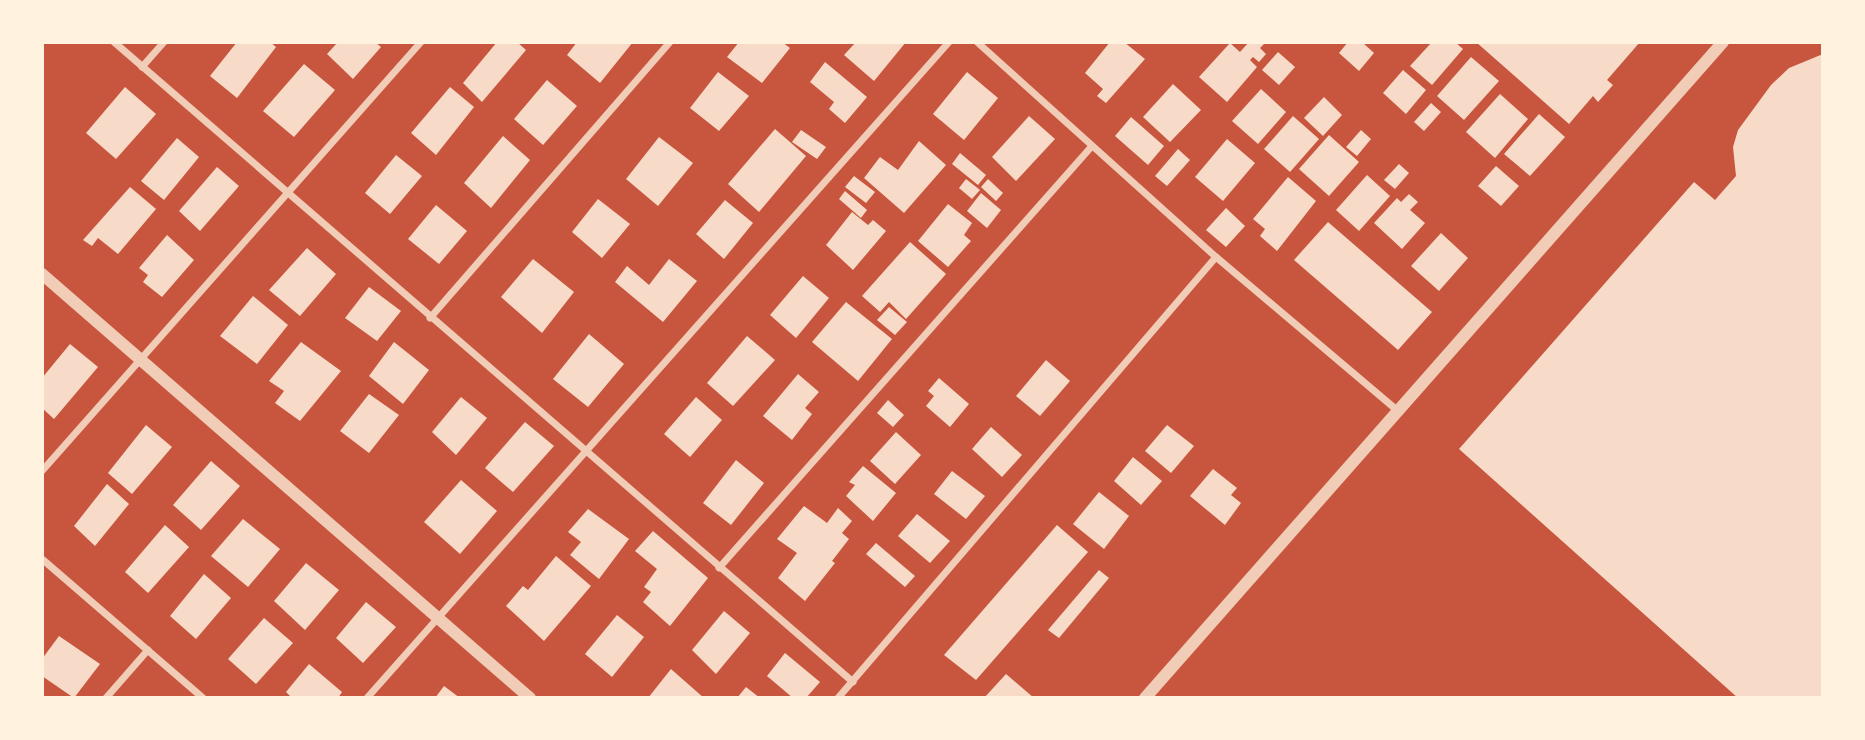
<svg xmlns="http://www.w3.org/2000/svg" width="1865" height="740" viewBox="0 0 1865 740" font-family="'Space Grotesk',sans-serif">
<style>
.building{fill:#f7dbc8}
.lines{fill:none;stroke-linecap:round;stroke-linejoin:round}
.minor{stroke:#f1ccb7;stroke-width:7}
.tertiary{stroke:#f1ccb7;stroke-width:12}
</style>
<rect width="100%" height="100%" fill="#c8553d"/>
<g class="building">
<path d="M237 42H270L276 47 237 98 210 76Z"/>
<path d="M338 42H375L381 47 353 79 327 54Z"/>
<path d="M497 42H517L526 50 482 102 463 83Z"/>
<path d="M577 42H633L600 83 567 55Z"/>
<path d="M739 42H782L790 48 762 83 727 57Z"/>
<path d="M856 42H906L874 81 844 55Z"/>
<path d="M1110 42H1124L1145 59 1106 103 1097 96 1103 89 1085 73Z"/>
<path d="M1249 42H1266L1260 48 1266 54 1259 62 1253 57 1250 60 1257 67 1227 102 1199 77 1230 43 1240 52Z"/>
<path d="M1348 42H1362L1374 53 1359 71 1339 53Z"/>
<path d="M1432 42H1455L1463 49 1432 85 1410 66Z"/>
<path d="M1476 42H1640L1607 80 1613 85 1598 102 1593 96 1569 124Z"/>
<path d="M1278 52 1295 67 1279 85 1262 70Z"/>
<path d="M1823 54V698H1738L1459 449 1694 182 1715 200 1736 176 1733 147 1738 130 1771 85 1789 68Z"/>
<path d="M1471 57 1499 81 1464 120 1437 96Z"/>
<path d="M825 62 867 97 845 123 829 109 834 102 810 82Z"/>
<path d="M304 64 335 90 294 137 263 111Z"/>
<path d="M1403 70 1426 90 1406 114 1383 93Z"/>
<path d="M718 72 749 96 719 131 690 108Z"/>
<path d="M967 72 998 98 964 140 933 114Z"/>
<path d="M547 80 577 106 543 145 514 119Z"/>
<path d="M1173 84 1201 110 1170 142 1143 117Z"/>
<path d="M125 87 156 114 116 159 86 133Z"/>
<path d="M450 87 474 107 436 155 411 133Z"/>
<path d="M1261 89 1286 112 1258 144 1232 121Z"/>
<path d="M1500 94 1528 119 1495 158 1466 132Z"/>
<path d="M1324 97 1342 115 1323 136 1304 118Z"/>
<path d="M1431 103 1441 112 1424 131 1414 122Z"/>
<path d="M1539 114 1565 137 1530 176 1504 154Z"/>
<path d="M1029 116 1055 139 1016 181 992 157Z"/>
<path d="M1293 116 1319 139 1290 172 1264 149Z"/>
<path d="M1131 117 1164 146 1148 165 1115 136Z"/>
<path d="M775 129 806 156 759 212 728 184Z"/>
<path d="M801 130 826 147 817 159 792 142Z"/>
<path d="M1361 130 1371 139 1357 156 1346 147Z"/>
<path d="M1329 135 1359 162 1329 196 1299 169Z"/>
<path d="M503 136 530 160 491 208 464 183Z"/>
<path d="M659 137 693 163 658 206 626 179Z"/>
<path d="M177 138 199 157 164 200 141 181Z"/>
<path d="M1227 139 1255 163 1223 201 1195 177Z"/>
<path d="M919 141 946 165 904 213 864 178 880 157 898 170Z"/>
<path d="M1178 149 1190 160 1167 186 1155 176Z"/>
<path d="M960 153 986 175 978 185 952 164Z"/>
<path d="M396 155 422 176 390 214 365 193Z"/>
<path d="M1399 164 1409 173 1395 189 1384 180Z"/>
<path d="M1496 166 1519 186 1501 206 1478 186Z"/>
<path d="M217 167 239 186 200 231 179 211Z"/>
<path d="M1367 175 1390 196 1359 231 1336 210Z"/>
<path d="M854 176 875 192 866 203 845 187Z"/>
<path d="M1288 177 1316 201 1277 251 1260 236 1265 229 1253 219Z"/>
<path d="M966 179 980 190 972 199 959 188Z"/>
<path d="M988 179 1003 193 996 201 981 187Z"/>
<path d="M130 187 156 209 118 254 98 238 92 246 83 240Z"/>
<path d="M845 191 867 210 861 218 839 199Z"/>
<path d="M981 193 1001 210 987 228 967 211Z"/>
<path d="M1409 194 1418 202 1410 210 1425 223 1402 249 1374 223 1397 198 1401 202Z"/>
<path d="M598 199 630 224 602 258 572 232Z"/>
<path d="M725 200 753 223 724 259 696 234Z"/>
<path d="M948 204 972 223 964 235 971 241 948 267 918 241Z"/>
<path d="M436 205 467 231 439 264 408 239Z"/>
<path d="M1226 208 1245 226 1226 247 1206 230Z"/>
<path d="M852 212 868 225 873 220 886 231 853 270 826 245Z"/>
<path d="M1328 222 1432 312 1398 350 1294 260Z"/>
<path d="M1441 233 1468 258 1439 291 1411 266Z"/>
<path d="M167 235 194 260 162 297 143 282 148 275 139 268Z"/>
<path d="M910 242 946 274 906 319 889 302 880 312 862 296Z"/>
<path d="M307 248 336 274 300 316 269 290Z"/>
<path d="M533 259 574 292 542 333 501 297Z"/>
<path d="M669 259 697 281 663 322 615 282 627 266 649 285Z"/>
<path d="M803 276 829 298 796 338 770 315Z"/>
<path d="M369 287 401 311 377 341 345 318Z"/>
<path d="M253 296 288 325 257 364 220 336Z"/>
<path d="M846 302 892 339 858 381 812 342Z"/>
<path d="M889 307 907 322 895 335 877 320Z"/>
<path d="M589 334 624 364 588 407 553 379Z"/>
<path d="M747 336 775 360 733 406 707 383Z"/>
<path d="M301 342 341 371 300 421 275 403 284 391 269 381Z"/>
<path d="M394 342 429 370 403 404 369 376Z"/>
<path d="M70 344 98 367 54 419 42 408V378Z"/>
<path d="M1046 360 1070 381 1040 416 1016 396Z"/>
<path d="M798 374 819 392 805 408 812 414 792 440 763 416Z"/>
<path d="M939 378 969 404 950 427 926 406 934 396 928 391Z"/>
<path d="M369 394 399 415 369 453 340 431Z"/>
<path d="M461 397 487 418 456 455 432 432Z"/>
<path d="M696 397 722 420 690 457 664 434Z"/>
<path d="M888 400 904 415 893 427 877 413Z"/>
<path d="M525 422 554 446 513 492 485 468Z"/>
<path d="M146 425 172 447 132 494 108 473Z"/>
<path d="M1167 425 1194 446 1171 473 1145 451Z"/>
<path d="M991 427 1022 455 1002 477 972 449Z"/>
<path d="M896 432 921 455 895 484 870 461Z"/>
<path d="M1133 457 1162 481 1141 505 1114 481Z"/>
<path d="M736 460 764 483 731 525 703 503Z"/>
<path d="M211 461 240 486 201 530 173 505Z"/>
<path d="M863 466 896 493 873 521 846 496 855 485 849 482Z"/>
<path d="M1213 469 1237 488 1231 495 1241 503 1225 525 1190 496Z"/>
<path d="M952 471 985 496 966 519 934 494Z"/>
<path d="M461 480 497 511 460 554 424 522Z"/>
<path d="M107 484 129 504 95 546 74 526Z"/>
<path d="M1099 492 1129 516 1104 549 1073 524Z"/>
<path d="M804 506 827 523 838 508 852 521 842 533 849 539 832 561 835 563 805 601 778 578 797 553 777 539Z"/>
<path d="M588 509 629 539 599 579 570 555 581 542 568 532Z"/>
<path d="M917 514 950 541 930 563 898 536Z"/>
<path d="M243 519 280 549 248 587 211 556Z"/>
<path d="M165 525 189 547 148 593 125 572Z"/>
<path d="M1057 525 1088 552 976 680 944 655Z"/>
<path d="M653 531 708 578 670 626 643 602 651 592 644 587 657 569 635 551Z"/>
<path d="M876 543 915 576 905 587 866 554Z"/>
<path d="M556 556 591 586 544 641 506 606 523 586 528 590Z"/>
<path d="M306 563 339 590 305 630 274 601Z"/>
<path d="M1099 570 1109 578 1059 638 1048 630Z"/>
<path d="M204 574 231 598 196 639 170 616Z"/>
<path d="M366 602 396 627 363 663 336 638Z"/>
<path d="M724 611 750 633 716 674 692 650Z"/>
<path d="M617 615 644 637 612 677 585 654Z"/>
<path d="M264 618 293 643 256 684 228 659Z"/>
<path d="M59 636 100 664 74 698 42 676V659Z"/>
<path d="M785 653 820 682 806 698H793L767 676Z"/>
<path d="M309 664 342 692 338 698H292L286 692Z"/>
<path d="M671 669 704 698H648Z"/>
<path d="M1006 674 1034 698H984Z"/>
<path d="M444 686 460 698H435Z"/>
<path d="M746 687 760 698H737Z"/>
</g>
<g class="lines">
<g class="minor">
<path d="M114 42 853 682"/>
<path d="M977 42 1216 257 1398 411"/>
<path d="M142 67 164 42"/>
<path d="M430 318 670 42"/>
<path d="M42 471 421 42"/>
<path d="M42 559 203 698"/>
<path d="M719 568 1092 146"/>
<path d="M106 698 148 650"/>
<path d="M367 698 949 42"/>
<path d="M838 698 1216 257"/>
</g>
<g class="tertiary">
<path d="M42 274 530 698"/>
<path d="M1145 698 1723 42"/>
</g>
</g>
<rect width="1865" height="740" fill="none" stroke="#fff3e0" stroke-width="88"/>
</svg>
